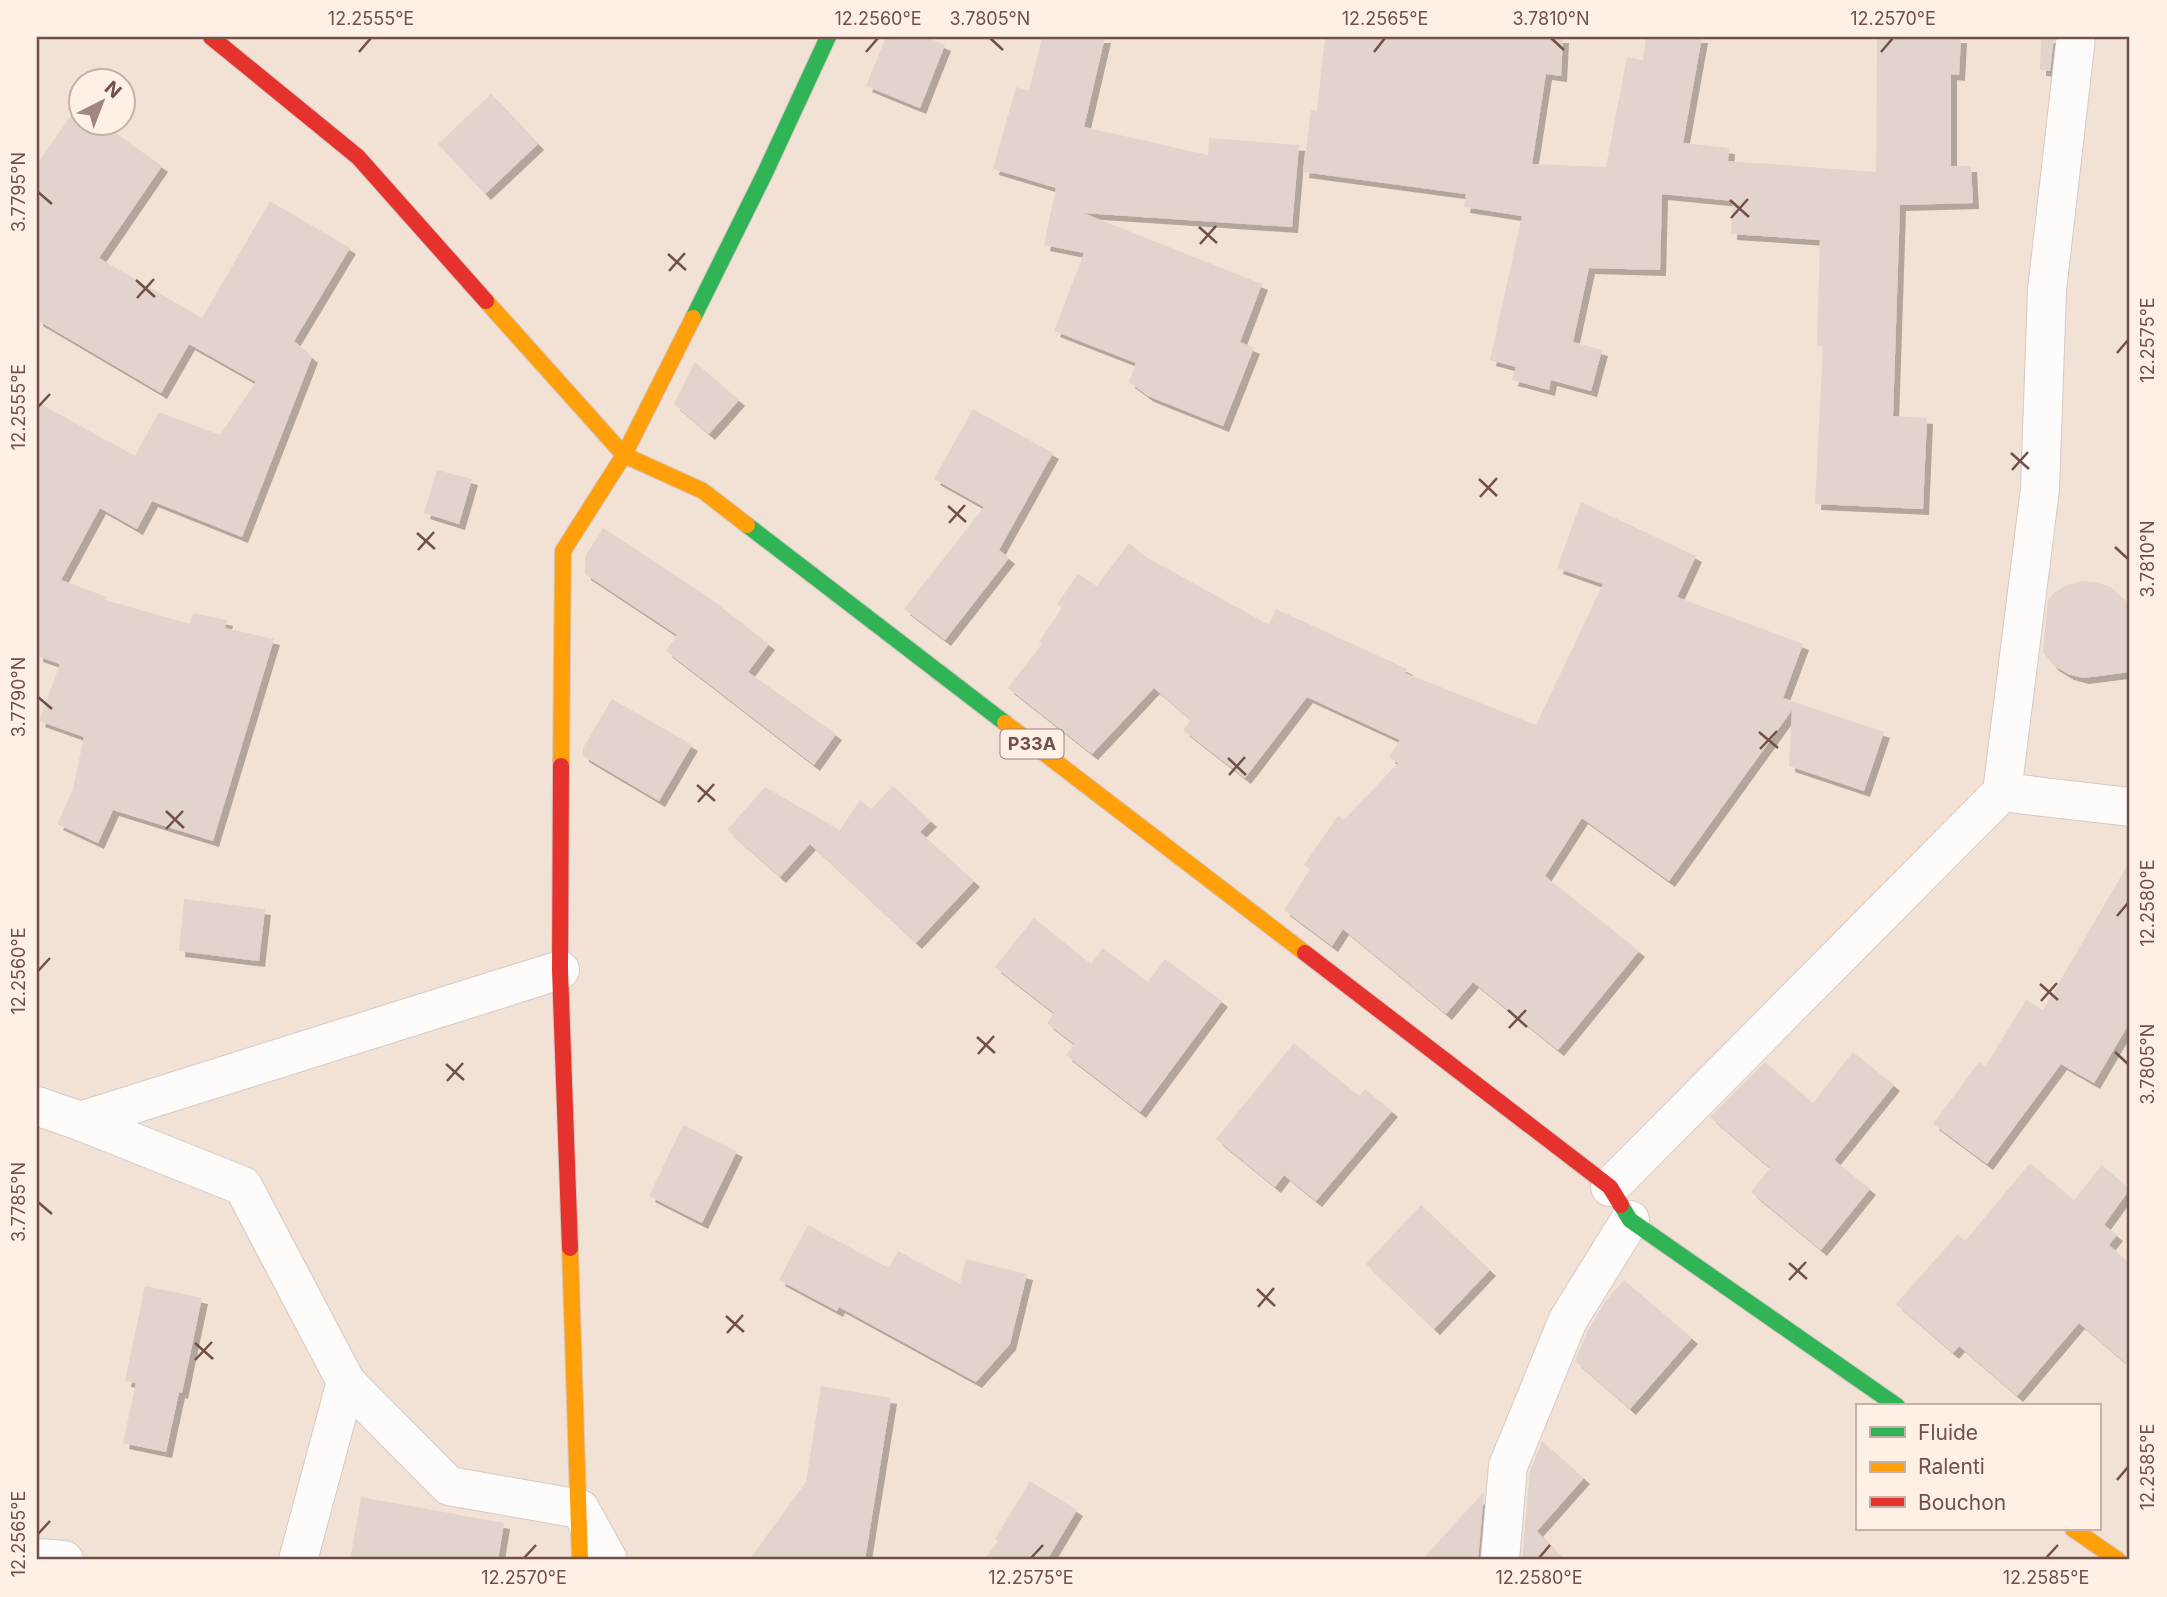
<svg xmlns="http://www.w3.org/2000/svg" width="2167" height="1597" viewBox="0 0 2167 1597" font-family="Inter,sans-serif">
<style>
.residential{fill:#f2e1d5;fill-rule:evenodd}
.building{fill:#e2d4cd;filter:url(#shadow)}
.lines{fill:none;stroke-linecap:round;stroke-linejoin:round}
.street-casing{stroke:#d7cac4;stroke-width:40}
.fast-casing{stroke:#d6c8c2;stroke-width:18}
.slow-casing{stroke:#d6c8c2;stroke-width:18}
.jam-casing{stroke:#d6c8c2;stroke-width:18}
.street{stroke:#fefcfb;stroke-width:38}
.fast{stroke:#30b455;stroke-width:16}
.slow{stroke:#ff9f0a;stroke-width:16}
.jam{stroke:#e5322d;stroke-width:16}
.ticks{fill:none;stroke:#724f47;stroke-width:2.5}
.labels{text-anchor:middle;stroke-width:5;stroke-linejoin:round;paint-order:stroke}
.shield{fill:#fff0e5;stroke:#9c7f76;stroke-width:2}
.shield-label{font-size:18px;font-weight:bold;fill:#724f47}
.neatline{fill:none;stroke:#724f47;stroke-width:2.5}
.ticks-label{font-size:18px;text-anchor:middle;fill:#724f47}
</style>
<defs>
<filter id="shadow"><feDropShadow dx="6" dy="6" stdDeviation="0" flood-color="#0004"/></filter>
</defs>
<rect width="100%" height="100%" fill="#f6ede5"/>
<path class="residential" d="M37 37H2130V1560H37ZM80 80H122V122H80ZM1857 1406H2099V1529H1857Z"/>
<g class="building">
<path d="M886 37H926L945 45 920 108 866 86Z"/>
<path d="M1042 37H1105L1084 127 1208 155 1209 138 1299 145 1292 227 1083 213 1262 284 1240 342 1254 348 1223 426 1148 396 1129 382 1136 363 1054 331 1084 253 1044 245 1056 188 993 169 1016 87 1029 91Z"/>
<path d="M1325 37H1563L1561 76 1546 74 1532 164 1606 167 1627 57 1643 60 1646 37H1702L1683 143 1729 148 1728 161 1876 172 1877 37H1961L1959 75 1951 74V166H1971L1973 203 1900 205 1893 416 1927 418 1923 509 1815 504 1823 346H1817L1820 240 1731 234 1733 201 1662 194 1660 270 1589 268 1573 342 1602 350 1591 391 1551 380 1549 390 1512 380 1516 367 1490 360 1522 216 1464 207 1466 194 1303 172 1311 110 1317 111Z"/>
<path d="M2041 37H2054L2050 71 2040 70Z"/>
<path d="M491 94 538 144 485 194 438 144Z"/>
<path d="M77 107 80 109V122H100L162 166 99 258 202 318 270 201 350 248 294 341 312 357 242 537 152 501 137 529 100 508 61 580 107 597 105 600 190 624 193 613 227 620 225 628 274 639 213 841 113 810 98 843 57 824 73 789 84 737 39 721 60 664 37 656V402L135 456 159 412 220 435 256 382 189 344 161 393 37 320V164Z"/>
<path d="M695 362 739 400 709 434 674 404Z"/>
<path d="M973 409 1053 453 999 550 1009 558 945 640 904 609 984 507 934 479Z"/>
<path d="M437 470 472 479 459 524 424 513Z"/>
<path d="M1581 502 1696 556 1677 597 1803 644 1783 698 1884 732 1864 791 1789 766 1792 710 1669 881 1582 818 1545 876 1639 951 1558 1050 1473 982 1446 1014 1343 929 1332 946 1284 910 1310 869 1304 865 1338 816 1344 820 1398 763 1389 757 1400 740 1307 697 1245 778 1183 730 1191 720 1154 688 1092 754 1008 688 1042 644 1039 642 1062 608 1057 604 1078 574 1097 586 1129 543 1146 557 1269 625 1276 609 1407 669 1405 673 1536 725 1603 584 1557 568Z"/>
<path d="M603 528 707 596 769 644 748 672 836 734 814 765 666 651 677 635 585 574V557Z"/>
<path d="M2082 581 2096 582 2111 587 2130 605V672L2083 678 2068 674 2053 665 2043 652 2048 600 2054 593 2067 585Z"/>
<path d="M612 699 692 745 659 801 583 756V748Z"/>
<path d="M893 786 931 821 920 832 974 881 916 943 810 844 780 877 727 830 765 787 840 830 860 800 871 809Z"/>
<path d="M2130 861V1022L2094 1083 2061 1064 1987 1164 1933 1124 1979 1062 1985 1067 2026 1000 2043 1010Z"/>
<path d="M184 899 265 909 259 961 179 951Z"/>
<path d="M1034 918 1091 964 1103 948 1148 982 1165 959 1222 1001 1140 1112 1066 1055 1074 1044 1047 1023 1054 1013 995 967Z"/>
<path d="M1294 1043 1359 1096 1365 1089 1392 1111 1316 1201 1284 1175 1275 1187 1216 1139Z"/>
<path d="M1853 1052 1894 1085 1834 1160 1870 1189 1821 1250 1751 1192 1770 1168 1710 1117 1765 1062 1813 1103Z"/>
<path d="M683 1125 737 1151 702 1223 649 1196Z"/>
<path d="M2030 1163 2074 1200 2102 1165 2130 1189 2104 1225 2117 1235 2109 1245 2130 1264V1367L2079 1323 2017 1396 1959 1346 1953 1353 1896 1304 1958 1234 1965 1241Z"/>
<path d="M1421 1205 1490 1270 1434 1329 1366 1264Z"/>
<path d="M808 1225 889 1268 898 1251 960 1284 966 1259 1027 1274 1010 1344 976 1382 839 1307 837 1311 779 1280Z"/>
<path d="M1624 1280 1692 1338 1630 1409 1575 1361 1588 1330 1605 1302Z"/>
<path d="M145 1286 202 1298 182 1393 179 1392 166 1452 123 1443 136 1383 125 1381Z"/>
<path d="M821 1386 891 1398 865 1560H749L806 1482Z"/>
<path d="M1542 1441 1584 1478 1537 1531 1564 1560H1522L1530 1471Z"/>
<path d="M1030 1481 1077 1510 1047 1560H984L998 1541 995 1539Z"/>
<path d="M1484 1492 1478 1560H1422L1458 1520Z"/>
<path d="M361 1497 504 1523 498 1560H350Z"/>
</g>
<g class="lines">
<defs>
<g id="street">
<path d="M2002 792 2130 807"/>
<path d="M37 1106 80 1121 243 1186 346 1382 449 1486 580 1509 608 1560"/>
<path d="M80 1121 560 970"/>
<path d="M1610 1187 2002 792 2040 489 2047 290 2076 37"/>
<path d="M37 1558 64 1560"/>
<path d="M298 1560 346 1382"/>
<path d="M1500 1560 1508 1466 1568 1320 1630 1220"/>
</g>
<g id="fast">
<path d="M693 318 765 173 828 37"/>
<path d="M747 525 1005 723"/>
<path d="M1621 1205 1630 1220 1897 1406"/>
</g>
<g id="slow">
<path d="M486 301 624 455 703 491 747 525"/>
<path d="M1005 723 1305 953"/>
<path d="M561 766 563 551 624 455 693 318"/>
<path d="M570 1248 580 1560"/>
<path d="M2073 1529 2118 1560"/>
</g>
<g id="jam">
<path d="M211 37 358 157 486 301"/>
<path d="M561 766 560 970 570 1248"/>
<path d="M1305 953 1610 1187 1621 1205"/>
</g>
</defs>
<use href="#street" class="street-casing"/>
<use href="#fast" class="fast-casing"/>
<use href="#slow" class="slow-casing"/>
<use href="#jam" class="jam-casing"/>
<use href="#street" class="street"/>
<use href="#fast" class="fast"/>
<use href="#slow" class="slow"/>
<use href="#jam" class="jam"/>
</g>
<path class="ticks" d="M990 38 1003 50M1551 38 1564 50M359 52 371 38M866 52 878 38M1374 52 1385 38M1881 52 1893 38M38 192 52 204M1730 200 1749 217M1731 218 1748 199M1199 227 1217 243M1200 244 1216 226M668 254 686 270M669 271 685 253M136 280 155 297M137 298 154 279M2117 353 2128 340M38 407 50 394M2011 453 2029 469M2012 470 2028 452M1479 479 1497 496M1480 497 1497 478M948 506 966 522M949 523 965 505M417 533 435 549M2115 547 2128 559M418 550 434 532M38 697 52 709M1759 732 1778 748M1760 749 1777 731M1228 758 1246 775M1229 775 1245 757M697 785 715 801M698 802 714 784M166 811 184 828M166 829 183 811M2117 916 2128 903M38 971 50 958M2040 984 2058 1000M2041 1001 2057 983M1508 1010 1527 1027M1509 1028 1526 1010M977 1037 995 1053M2115 1052 2128 1064M978 1054 994 1036M446 1064 464 1080M447 1081 463 1063M38 1202 52 1214M1789 1263 1807 1279M1789 1280 1806 1262M1257 1289 1275 1306M1258 1307 1274 1288M726 1316 744 1332M727 1333 743 1315M195 1343 213 1359M195 1360 212 1342M2117 1480 2128 1467M38 1534 50 1521M524 1558 536 1545M1031 1558 1043 1545M1539 1558 1550 1545M2046 1558 2058 1545"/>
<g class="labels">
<rect class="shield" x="1000.5" y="729.5" width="63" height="29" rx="5"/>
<g class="shield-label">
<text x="1032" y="750">P33A</text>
</g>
</g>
<rect width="2167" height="1597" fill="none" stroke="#fff0e5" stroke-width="77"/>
<rect x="1856" y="1404" width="245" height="126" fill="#fff0e5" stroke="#c7b0a6" stroke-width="2"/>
<rect x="1870" y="1427" width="35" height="10" fill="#30b455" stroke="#c7b0a6" stroke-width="2"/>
<text x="1918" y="1440" font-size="21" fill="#724f47">Fluide</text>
<rect x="1870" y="1462" width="35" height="10" fill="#ff9f0a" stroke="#c7b0a6" stroke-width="2"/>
<text x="1918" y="1474" font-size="21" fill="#724f47">Ralenti</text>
<rect x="1870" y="1497" width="35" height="10" fill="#e5322d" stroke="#c7b0a6" stroke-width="2"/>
<text x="1918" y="1510" font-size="21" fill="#724f47">Bouchon</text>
<g transform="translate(102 102) rotate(42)"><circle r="33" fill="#fff0e5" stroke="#c7b0a6" stroke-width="2"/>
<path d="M0-5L12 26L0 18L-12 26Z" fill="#a0867e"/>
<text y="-10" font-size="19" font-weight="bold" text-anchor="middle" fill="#724f47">N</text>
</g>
<rect x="38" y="38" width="2090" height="1520" class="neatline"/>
<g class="ticks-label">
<text x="371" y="25">12.2555°E</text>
<text x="878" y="25">12.2560°E</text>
<text x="990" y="25">3.7805°N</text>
<text x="1385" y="25">12.2565°E</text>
<text x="1551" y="25">3.7810°N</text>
<text x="1893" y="25">12.2570°E</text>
<text transform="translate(19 192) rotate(-90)" y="6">3.7795°N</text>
<text transform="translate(2148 340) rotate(-90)" y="6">12.2575°E</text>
<text transform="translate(19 407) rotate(-90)" y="6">12.2555°E</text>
<text transform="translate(2148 559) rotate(-90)" y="6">3.7810°N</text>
<text transform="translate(19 697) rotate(-90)" y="6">3.7790°N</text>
<text transform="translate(2148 903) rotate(-90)" y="6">12.2580°E</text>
<text transform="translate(19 971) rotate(-90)" y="6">12.2560°E</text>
<text transform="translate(2148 1064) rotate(-90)" y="6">3.7805°N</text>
<text transform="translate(19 1202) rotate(-90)" y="6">3.7785°N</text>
<text transform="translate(2148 1467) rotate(-90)" y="6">12.2585°E</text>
<text transform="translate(19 1534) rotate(-90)" y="6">12.2565°E</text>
<text x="524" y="1584">12.2570°E</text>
<text x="1031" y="1584">12.2575°E</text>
<text x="1539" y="1584">12.2580°E</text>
<text x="2046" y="1584">12.2585°E</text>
</g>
</svg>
